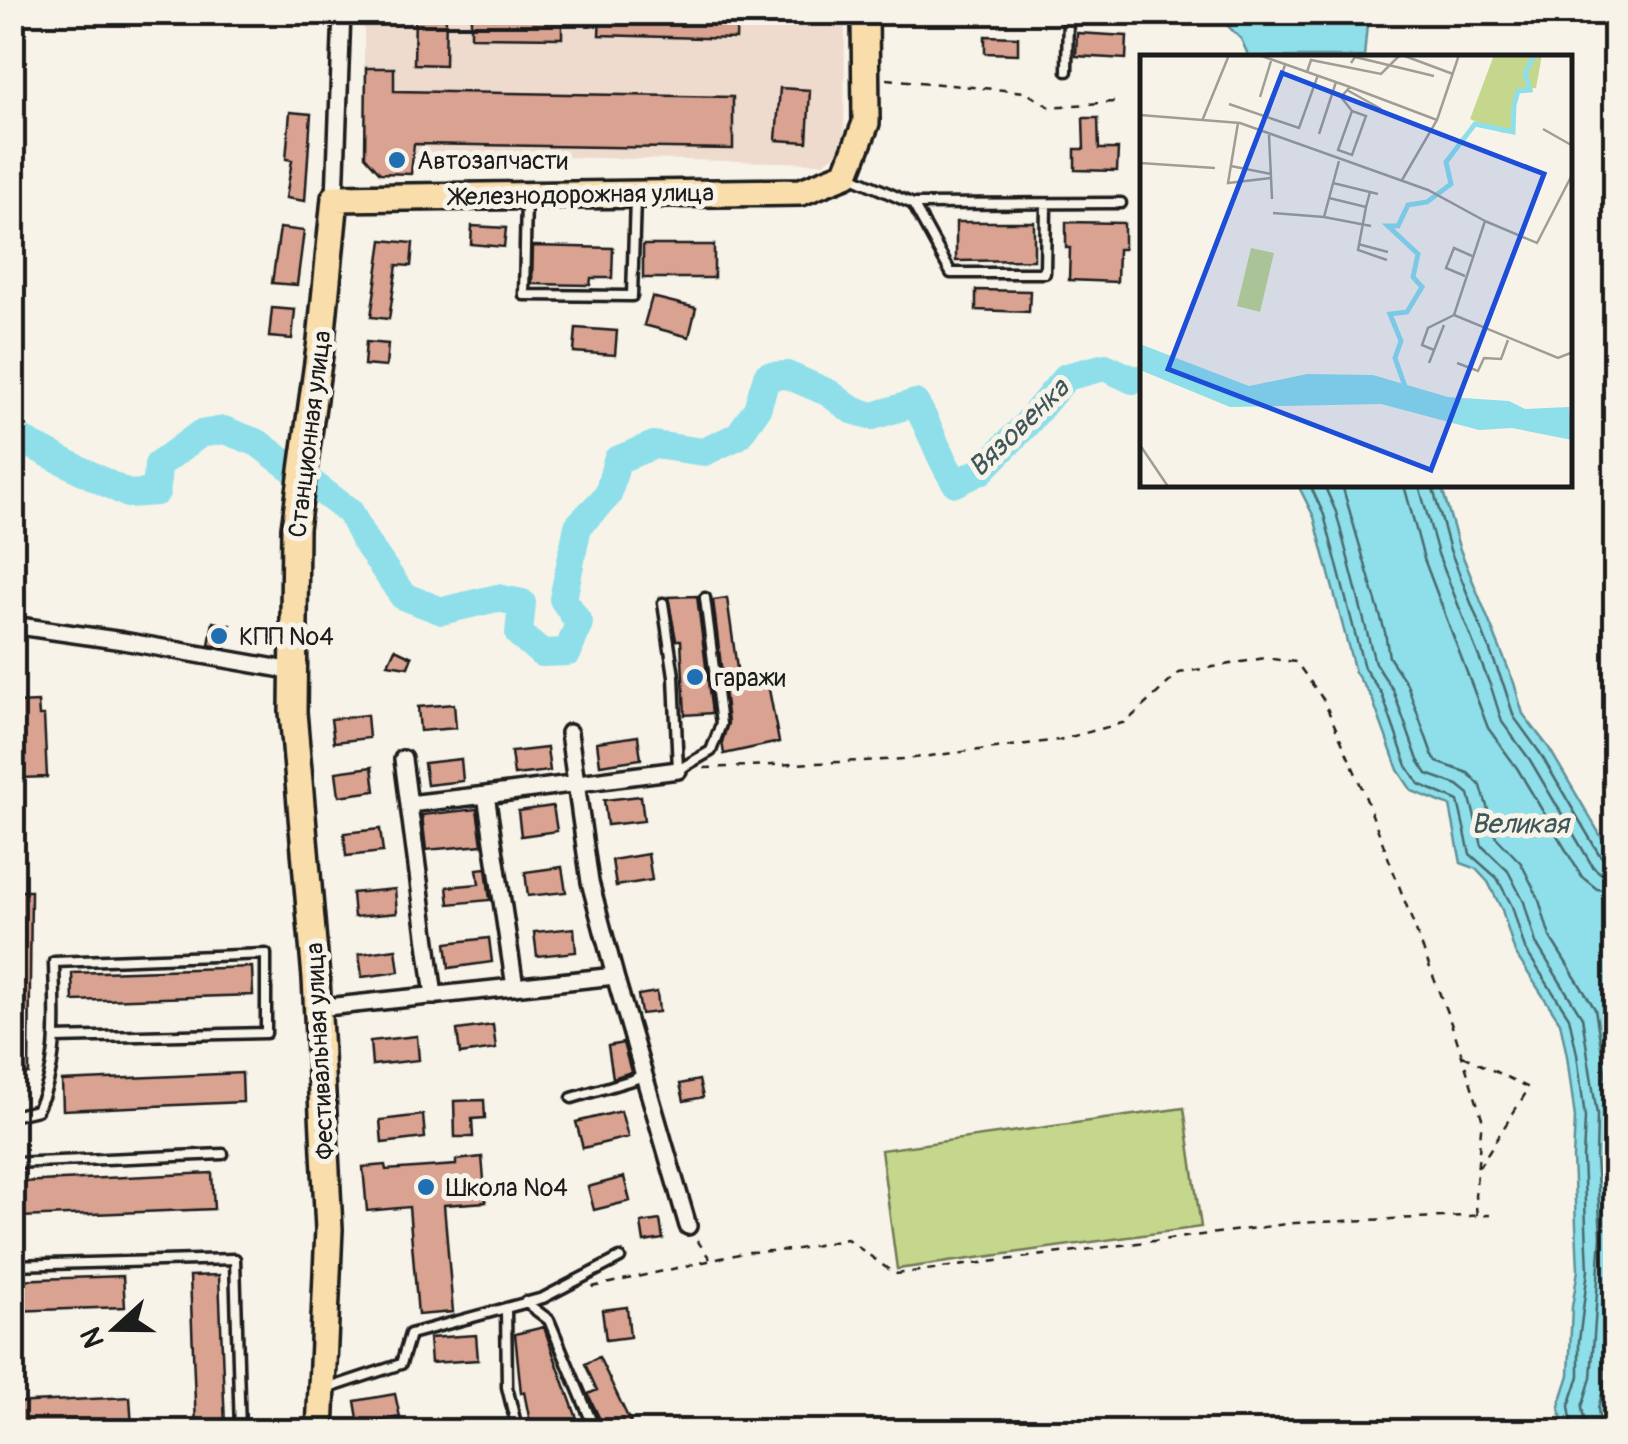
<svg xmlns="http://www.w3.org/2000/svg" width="1628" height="1444" font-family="Pangolin,sans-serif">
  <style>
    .built { fill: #eedbce }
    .green { fill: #c4d78c; stroke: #707a54; stroke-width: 2.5 }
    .water { fill: #8edfea; stroke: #609198; stroke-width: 2.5 }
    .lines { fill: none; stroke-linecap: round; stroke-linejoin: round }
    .shore { stroke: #4a6a6e; stroke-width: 2.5 }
    .river { stroke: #8edfea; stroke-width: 28 }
    .building { fill: #d9a291; stroke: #1c1c1c; stroke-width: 2.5 }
    .lane-casing { stroke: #1c1c1c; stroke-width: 15 }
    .street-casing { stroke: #1c1c1c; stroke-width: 22 }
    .primary-casing { stroke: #1c1c1c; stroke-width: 32 }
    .path { stroke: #1c1c1c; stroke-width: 2.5; stroke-dasharray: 8 8; stroke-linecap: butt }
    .lane { stroke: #f7f3e8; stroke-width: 8 }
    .street { stroke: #f7f3e8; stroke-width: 15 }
    .primary { stroke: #f9deab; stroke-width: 25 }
    .poi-dot { fill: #1f6fb2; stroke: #f7f3e8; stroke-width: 4 }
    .labels { text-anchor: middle; stroke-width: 10; stroke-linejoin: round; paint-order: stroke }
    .poi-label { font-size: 25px; fill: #1c1c1c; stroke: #f7f3e8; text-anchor: start }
    .street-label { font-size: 25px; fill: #1c1c1c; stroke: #f7f3e8 }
    .water-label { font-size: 28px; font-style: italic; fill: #3e565a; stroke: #f7f3e8 }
    .inset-river { fill: none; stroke: #8edfea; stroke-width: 5 }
    .inset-road { fill: none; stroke: #9f9d96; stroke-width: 2.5 }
    .view { fill: #1d4ed8; fill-opacity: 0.15; stroke: #1d4ed8; stroke-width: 5 }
    .inset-edge { fill: none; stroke: #1c1c1c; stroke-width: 5 }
  </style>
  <rect width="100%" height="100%" fill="#f7f3e8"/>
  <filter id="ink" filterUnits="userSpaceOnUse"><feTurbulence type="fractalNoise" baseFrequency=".01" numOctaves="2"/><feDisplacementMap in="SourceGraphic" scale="20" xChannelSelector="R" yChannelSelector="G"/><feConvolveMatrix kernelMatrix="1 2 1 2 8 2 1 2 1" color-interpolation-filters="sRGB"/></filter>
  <g filter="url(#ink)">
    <path class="built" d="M364,13H845L844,147L824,163L415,154L394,151L395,67H364Z"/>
    <path class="green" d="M1184,1108L1201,1227L897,1269L881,1150Z"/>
    <path class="water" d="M1228,12L1368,13L1364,57H1249L1241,39L1226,24Z
      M1298,485H1441L1459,547L1514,683L1523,714L1549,748L1615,860V1431H1564L1559,1406L1569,1375L1572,1307L1578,1270L1573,1158L1575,1118L1567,1056L1560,1022L1515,953L1502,910L1488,882L1475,868L1461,863L1450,806L1412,791L1398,770L1372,698L1355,672L1314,517Z"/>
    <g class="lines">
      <path class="shore" d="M1310,485L1324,515L1364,668L1382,694L1407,766L1419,784L1458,801L1470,854L1497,878L1512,906L1525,949L1569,1017L1577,1054L1585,1118L1583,1158L1588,1270L1579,1341V1376L1569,1406L1573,1432
        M1324,485L1336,512L1375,663L1393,690L1418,760L1427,774L1458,785L1469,794L1482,846L1508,871L1524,902L1536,943L1582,1017L1597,1115L1596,1158L1601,1236L1591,1378L1582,1407L1586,1432
        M1342,485L1385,632L1389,657L1407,684L1432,754L1437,762L1468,773L1481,786L1496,837L1521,863L1538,897L1550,937L1595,1009L1612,1114L1611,1158L1616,1229
        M1404,485L1424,559L1488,728L1517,768L1582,877L1597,889L1616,892
        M1419,485L1438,554L1492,690L1502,722L1530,760L1593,867L1603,875L1616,877
        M1432,485L1450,550L1504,686L1514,717L1540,753L1599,854L1606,862L1616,864
        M1601,1432L1598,1408L1606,1380L1607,1344L1616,1274"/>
      <path class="river" d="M12,435L128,494L156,492L158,465L200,434L224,430L258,443L350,512L363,538L403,596L442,611L497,598L522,603L519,634L541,653L568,652L579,623L563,599L578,526L608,495L617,460L654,445L704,452L738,436L757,409L767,376L787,375L829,393L852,410L873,416L915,403C932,429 938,458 956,483L981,471L1024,427L1066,377L1105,367L1133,380L1143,378"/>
    </g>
    <path class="building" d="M415,12H446L445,65L414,64Z
      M471,12H562V38L471,37Z
      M600,12H737L736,39L599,35Z
      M1077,33L1127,36L1126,59L1076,56Z
      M985,36L1018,37V54L985,53Z
      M366,68H394V91L733,97V149L414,144L411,174L380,173L365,156Z
      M780,88L810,90L807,142L776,140Z
      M290,112L311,114L305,201L286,198L292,160L286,159Z
      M1083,118H1098L1099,149H1118L1117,171L1075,170V149H1084Z
      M956,222H1034V260L956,261Z
      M1066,222L1124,223V249H1118L1117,282L1069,280L1070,248H1066Z
      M472,226L506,228L504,247L471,244Z
      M280,228L304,231L297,285L272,283Z
      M382,240L413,243L411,266L397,265L389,319L371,317Z
      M643,245H714V278H643Z
      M533,246L613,248L612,278H591L590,285L532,284Z
      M976,290L1030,291L1029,312L976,310Z
      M652,297L696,308L689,337L644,325Z
      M272,308L295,310L292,339L269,337Z
      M576,328L617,331L615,355L574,352Z
      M366,342L388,344L386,367L364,365Z
      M697,596L712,713L685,715L681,640H676L668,597Z
      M727,598L740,690L768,684L779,742L724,754L722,742L728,723L713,600Z
      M213,622L230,625L226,648L209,645Z
      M395,649L412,657L408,667L388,664Z
      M38,702L39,716H44L47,777L20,778L16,703Z
      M454,704L456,728L420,731L418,707Z
      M367,715L369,738L334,742L331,719Z
      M638,736L641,759L600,765L597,742Z
      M547,748L550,771L514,775L511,752Z
      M461,759L463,781L427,785L424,763Z
      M372,767L375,791L339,796L336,772Z
      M641,796L644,821L607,825L604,800Z
      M553,806L557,831L521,836L518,811Z
      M477,809L482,845L426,850L422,815Z
      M380,829L383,852L346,856L344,833Z
      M648,854L652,880L616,886L612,860Z
      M562,867L566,892L528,896L525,872Z
      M486,868L490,900L449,904L447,887L479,884L477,869Z
      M395,889L397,913L354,917L352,893Z
      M12,891H31L29,1074H12Z
      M574,928L576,952L537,956L534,932Z
      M489,938L492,962L449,968L446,943Z
      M396,949L399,972L362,977L359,954Z
      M252,967L253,995L73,1001L72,973Z
      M657,992L659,1012L641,1014L638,995Z
      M493,1025L496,1049L460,1054L457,1030Z
      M417,1036L419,1060L372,1065L370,1041Z
      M623,1043L631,1072L613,1078L608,1046Z
      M242,1073L243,1102L63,1110L62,1081Z
      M699,1080L703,1097L684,1101L680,1084Z
      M484,1100L485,1118L472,1119L473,1137H455L454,1101Z
      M621,1111L628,1137L583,1148L576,1122Z
      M423,1115L425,1138L382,1143L380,1120Z
      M482,1157L486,1202L444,1205L453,1312L418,1315L409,1207L367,1211L363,1167L385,1165L386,1170L456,1165V1160Z
      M212,1173L214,1209L20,1217L19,1182Z
      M624,1177L630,1201L594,1210L588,1187Z
      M660,1220L663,1239L644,1242L641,1223Z
      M219,1275L225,1426L196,1427L190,1276Z
      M123,1276L125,1307L12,1311V1280Z
      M627,1307L630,1337L606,1340L602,1310Z
      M544,1327L553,1353L582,1432H532L524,1392L521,1393L515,1334Z
      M476,1335L478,1360L431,1363L429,1338Z
      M599,1357L635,1432H621L617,1424L605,1430L588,1394L597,1390L585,1364Z
      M395,1394L400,1417L359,1425L355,1401Z
      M130,1397L132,1428L12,1432V1403Z"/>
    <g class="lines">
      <defs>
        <path id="lane" d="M1067,71L1068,12
          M850,176L913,204L951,273H1045L1046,204
          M526,199L524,295L632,296L635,198
          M913,204L1121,203
          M663,603L674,676L678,770
          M678,770L711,751L721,724L705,598
          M572,1098L635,1079L643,1073
          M12,1116L37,1110C61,1064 55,1013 54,962L266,954V1033L55,1038
          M12,1163L223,1154
          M12,1265L235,1259L240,1432
          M525,1302L549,1320L596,1432
          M506,1308L507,1387L518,1432
          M326,1389L401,1364L410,1334L543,1298L620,1258"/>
        <path id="street" d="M335,198L342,12
          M12,625L123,641L293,671
          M403,759L434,996
          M486,795L678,770
          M409,804L486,795L515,987
          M615,976L688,1226
          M317,1008L615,976L590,882L569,733"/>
        <path id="primary" d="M320,1432L329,1229L316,978L293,712L295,528L321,341L335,198L801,192L846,174L866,123L865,12"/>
      </defs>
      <use href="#lane" class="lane-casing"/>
      <use href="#street" class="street-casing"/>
      <use href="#primary" class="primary-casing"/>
      <path class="path" d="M887,79L1025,92L1050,107L1114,102
        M704,768L906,759L1059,740L1126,722L1179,673L1265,658L1296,662L1323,699L1362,788L1455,1034L1482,1118L1475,1196L1477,1216
        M1463,1056L1529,1088L1479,1167
        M697,1240L710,1259
        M592,1287L748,1252L793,1250L847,1239L895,1274L1295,1223L1490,1215"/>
      <use href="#lane" class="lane"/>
      <use href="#street" class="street"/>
      <use href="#primary" class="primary"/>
    </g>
  </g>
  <g class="poi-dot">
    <circle cx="397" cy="160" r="10"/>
    <circle cx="219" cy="636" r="10"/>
    <circle cx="695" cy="677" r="10"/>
    <circle cx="426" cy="1187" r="10"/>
  </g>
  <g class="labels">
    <g class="poi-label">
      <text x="417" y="169">Автозапчасти</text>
      <text x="239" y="645">КПП №4</text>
      <text x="715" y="686">гаражи</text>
      <text x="446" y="1196">Школа №4</text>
    </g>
    <g class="street-label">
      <text transform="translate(582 194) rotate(-1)" y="9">Железнодорожная улица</text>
      <text transform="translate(309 434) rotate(-83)" y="9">Станционная улица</text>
      <text transform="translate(319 1051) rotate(-93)" y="9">Фестивальная улица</text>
    </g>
    <g class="water-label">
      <text transform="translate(1018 427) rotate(-44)" y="10">Вязовенка</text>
      <text x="1520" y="833">Великая</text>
    </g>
  </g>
  <g transform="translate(1140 55)">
    <rect width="432" height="432" fill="#f7f3e8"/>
    <path d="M354,0H402L396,33L377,35L373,74L363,78L330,64ZM111,193L134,198L120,257L97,251Z" fill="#c4d78c"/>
    <path d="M0,289L109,331L167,319L233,320L308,342L369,346L385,354L429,352L432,385L372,373L339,375L241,349L90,352L0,315Z" fill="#8edfea"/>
    <path class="inset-river" d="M267,337L255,303L261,286L250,259L267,257L282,232L273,222L278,199L248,171H258L268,150L287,147L311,129L306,107L335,69L373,77L374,50L378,36L390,35L385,19L394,0"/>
    <path class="inset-road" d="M119,0L210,32M262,0L313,19M211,8L215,2L294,21M167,17L171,5L241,19L260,0M207,35L241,54M120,42L131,6M89,49L159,73L178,20M212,56L226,61L212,100L198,95L212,56L201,42L210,32L297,65M0,60L100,68L288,135L345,166L314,260L418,303L433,297M127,62L145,10M62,66L89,0M98,68L88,128L131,123M403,74L433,91M179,79L196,27M129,80L132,144M199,106L184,162L231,171M0,108L75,113M91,111L131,119M262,125L297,65L319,0M193,128L238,139M189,143L226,152L230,137M226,152L218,195L247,205M133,158L184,162M345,166L397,188L433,118M218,189L248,197M325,221L306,213L314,193L332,201M294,295L282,290L288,273L314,260M289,308L304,270M317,308L338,316L344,303L361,304L368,285M0,390L29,433"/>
    <path class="view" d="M142,18L404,119L291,415L28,314Z"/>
    <rect width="432" height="432" class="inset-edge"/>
  </g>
  <rect width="1628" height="1444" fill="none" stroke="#f7f3e8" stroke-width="50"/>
  <rect x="25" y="25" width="1578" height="1394" fill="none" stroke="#1c1c1c" stroke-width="4" filter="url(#ink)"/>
  <g transform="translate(115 1329) rotate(249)" stroke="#f7f3e8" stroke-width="8" paint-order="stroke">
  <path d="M0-8L18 38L0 25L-18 38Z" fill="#1c1c1c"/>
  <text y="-15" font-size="28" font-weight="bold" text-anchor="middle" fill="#1c1c1c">N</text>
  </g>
</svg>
